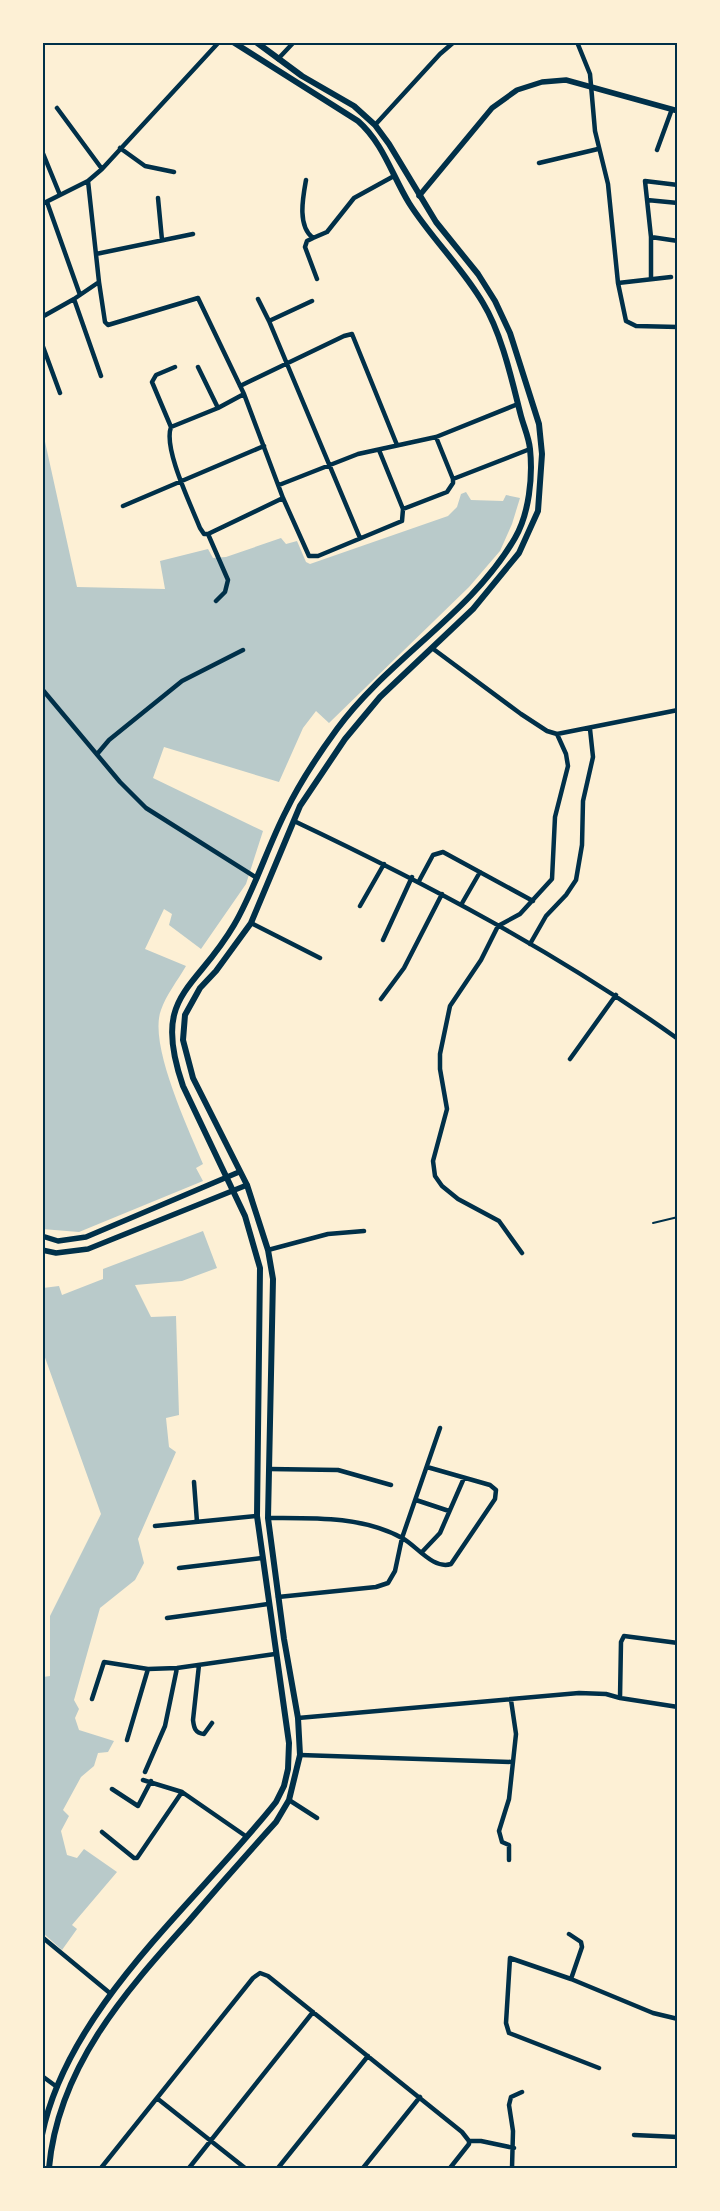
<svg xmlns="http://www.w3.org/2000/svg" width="720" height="2211" font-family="'Sofia Sans Condensed',sans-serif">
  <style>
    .green { fill: #b9caca }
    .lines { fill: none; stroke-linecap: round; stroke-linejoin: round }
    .service { stroke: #003049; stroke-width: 2 }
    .minor { stroke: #003049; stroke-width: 4.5 }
    .tertiary { stroke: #003049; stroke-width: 5.5 }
    .secondary { stroke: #003049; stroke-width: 6 }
    .neatline { fill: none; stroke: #003049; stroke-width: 2 }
  </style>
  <rect width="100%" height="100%" fill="#fdf0d5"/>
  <path class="green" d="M42,428L77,587L165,589L160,561L208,549L213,558L226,557L281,538L286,544L297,541L306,562L310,564L448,516L457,507L461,494L466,492L471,500L503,501L506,495L520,498L512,524L500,551L469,587L329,723L316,711L303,728L279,782L164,747L153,778L263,831L246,884L201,949L169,925L172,914L164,909L145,949L186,966C178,980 166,995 161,1010C148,1044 189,1130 203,1164L196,1168L203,1181L79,1232L42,1229Z
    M203,1231L217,1268L182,1281L135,1285L151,1317L176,1316L179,1415L166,1418L169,1447L176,1452L138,1539L144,1563L135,1580L100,1608L74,1700L79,1709L75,1718L79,1730L114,1741L108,1752L98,1753L94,1766L81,1777L63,1810L69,1816L61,1831L67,1855L77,1858L84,1849L117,1872L72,1925L77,1929L62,1950L43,1933V1677L50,1676V1616L101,1514L43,1352V1288L59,1286L62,1295L103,1279V1269Z"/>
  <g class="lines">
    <path class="service" d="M653,1223L678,1217"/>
    <path class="minor" d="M577,42L590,74L595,131L608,184L618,283L626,321L636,326L678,327
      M278,59L294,42
      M57,108L102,169
      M375,125L440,54L454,42
      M120,148L145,166L174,172
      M657,150L672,109
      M42,151L60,195
      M539,163L598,149
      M306,180C303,197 297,226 313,238L327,232L354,198L394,176
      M158,198L162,240
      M647,200L678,203
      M47,202L80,295
      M42,204L88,181L102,169L219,42
      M651,237L645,181L678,185
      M313,238L307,241L305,247L317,279
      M96,254L193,234
      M651,278V237L678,241
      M99,282L105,322L108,325L198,298L244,394L283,498L309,556H318L402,521L403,509L379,450
      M618,283L671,277
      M74,299L101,376
      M258,299L269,321L360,538
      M42,317L74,299L99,282L88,181
      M269,321L312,301
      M42,344L60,393
      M198,367L218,408
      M240,386L344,336L352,334L397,445
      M244,394L218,408L171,427C163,448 191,505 200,528L204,534H208L283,498
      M171,427L152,382L156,375L175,367
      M436,437L453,479
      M279,485L358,454L436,437L518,404
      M123,506L264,446
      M403,509L447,492L453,483V479L530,449
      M208,534L228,580L225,592L216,601
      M432,648L521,714L547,731L557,734L678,710
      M42,689L120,782L146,808L257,878
      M98,753L109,740L182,681L243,650
      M294,821C427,884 558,953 678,1039
      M419,881L433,855L443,852L533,901
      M461,905L480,872
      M360,906L384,864
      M251,923L320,958
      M383,940L412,877
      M530,944L546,916L566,895L576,880L582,845L583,801L593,757L590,729
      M381,999L404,968L442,894
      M570,1059L616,995
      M268,1250L328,1234L364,1231
      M522,1253L499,1221L458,1199L442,1186L435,1176L433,1161L447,1109L440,1069V1054L450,1006L481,960L498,926L520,914L552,879L555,817L568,766L566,754L557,734
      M269,1469L338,1470L391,1485
      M194,1482L197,1522
      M416,1500L449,1511
      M268,1518C312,1518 363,1516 402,1538C416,1545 433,1570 451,1564L495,1499L496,1490L490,1485L427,1467
      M155,1526L257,1516
      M422,1552L440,1533L464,1478
      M179,1568L262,1558
      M278,1597L376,1587L388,1583L395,1571L402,1538L440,1428
      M167,1618L268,1604
      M199,1665L193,1720C194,1728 195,1733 204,1734L212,1723
      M620,1698L678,1707
      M92,1699L104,1662L148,1669L177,1668L275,1654
      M298,1718L579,1693L606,1694L620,1698L621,1642L624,1636L678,1643
      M127,1740L148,1669
      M300,1755L512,1762
      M145,1772L165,1726L177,1668
      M143,1780L182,1792
      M112,1789L138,1806L151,1781
      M289,1800L317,1818
      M102,1832L134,1858H137L182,1792L247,1837
      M509,1860V1845L502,1842L499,1831L509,1799L516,1734L511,1700
      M569,1934L581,1942L582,1947L571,1979
      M42,1937L111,1994
      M599,2068L509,2033L506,2023L510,1958L571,1979L653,2013L678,2019
      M42,2076L57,2087
      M158,2099L245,2168
      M634,2135L678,2137
      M469,2141H481L514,2148
      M101,2168L253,1978L260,1973L268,1976L462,2132L469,2141V2144L450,2168
      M189,2168L313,2012
      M278,2168L368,2056
      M363,2168L420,2097
      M512,2168L513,2131L509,2105L511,2097L522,2092"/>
    <path class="tertiary" d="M419,196L492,108L517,90L542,82L566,80L678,111
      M42,1236L58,1241L86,1237L239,1172
      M42,1250L56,1253L88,1249L247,1185"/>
    <path class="secondary" d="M42,2135C68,2007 198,1901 276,1802L284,1786L288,1769L289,1743L257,1516L260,1268L245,1216L183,1086C151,994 195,992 234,925C255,889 267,848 286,811C300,782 318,755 337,729C388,659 471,614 515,538C529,514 533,477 530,449C529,438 524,427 521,416C512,381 502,334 483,303C462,267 431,238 409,203C392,175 383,143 358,121L233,42
      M49,2168C58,2068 124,1993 188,1922C217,1888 246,1855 276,1822L289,1800L300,1755L298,1718L284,1639L268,1518L273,1279L268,1250L247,1185L193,1078L183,1040L185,1015L200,988L216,971L251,923L300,806L345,739L380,697L473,609L519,553L538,511L542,454L539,424L510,333L495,301L478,274L436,222L389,144L375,125L354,106L302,76L256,42"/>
  </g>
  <rect width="720" height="2211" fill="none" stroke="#fdf0d5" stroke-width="88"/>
  <rect x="44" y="44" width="632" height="2123" class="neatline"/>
</svg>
